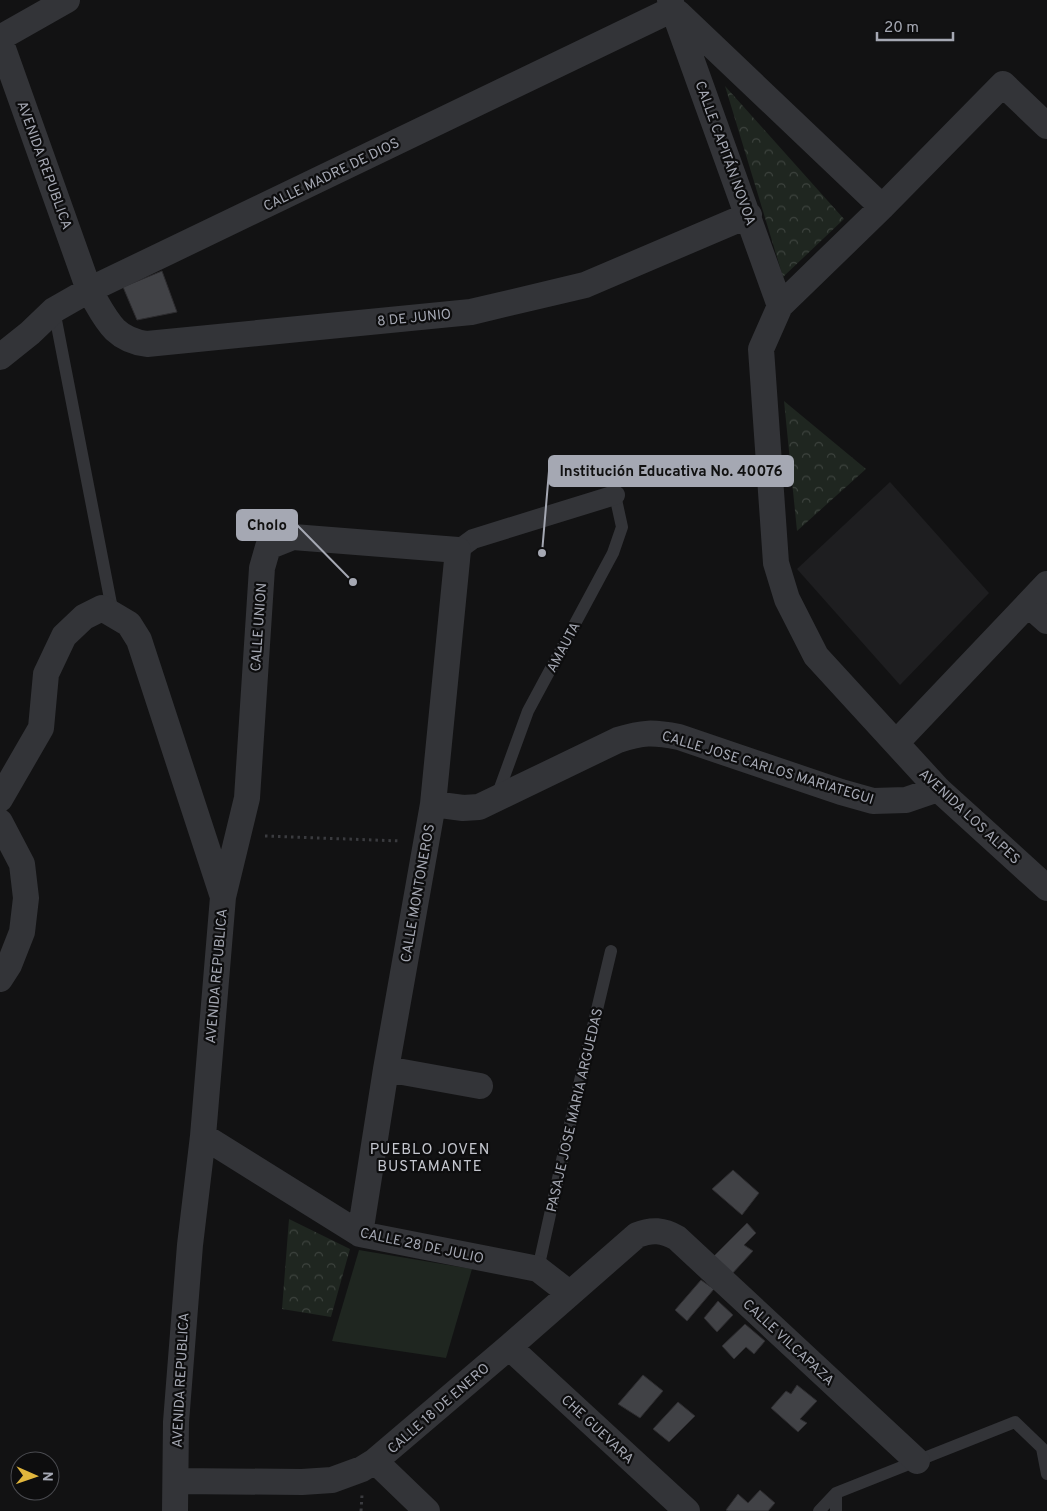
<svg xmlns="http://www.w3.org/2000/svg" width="1047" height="1511" font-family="Overpass,sans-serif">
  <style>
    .built { fill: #1e1e20 }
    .forest { fill: url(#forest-crowns) }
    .pitch { fill: #1f2620 }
    .building { fill: #414246; stroke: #2d2c2f }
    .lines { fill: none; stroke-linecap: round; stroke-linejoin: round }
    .path { stroke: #3a3b3f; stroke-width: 3; stroke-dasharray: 2.5 4; stroke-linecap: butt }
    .service { stroke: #333438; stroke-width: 12 }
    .pedestrian { stroke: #333438; stroke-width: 20 }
    .minor { stroke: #333438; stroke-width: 26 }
    .labels { text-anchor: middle; stroke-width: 4.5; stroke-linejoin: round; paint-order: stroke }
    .street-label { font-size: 14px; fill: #a5a8b3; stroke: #0d0d0e }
    .neighbourhood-label { font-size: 15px; letter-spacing: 1px; fill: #c5c7cf; stroke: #0d0d0e }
    .leader { fill: none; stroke: #a5a8b3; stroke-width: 2 }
    .callout-dot { fill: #a5a8b3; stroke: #0d0d0e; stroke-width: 2 }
    .callout { fill: #a5a8b3; stroke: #a5a8b3; stroke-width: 2 }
    .callout-label { font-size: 15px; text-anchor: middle; font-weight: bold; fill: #111 }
  </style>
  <defs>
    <pattern id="forest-crowns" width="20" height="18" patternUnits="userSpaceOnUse" patternTransform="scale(1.25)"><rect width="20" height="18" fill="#1f2620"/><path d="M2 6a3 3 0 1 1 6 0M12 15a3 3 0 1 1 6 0" fill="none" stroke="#3d433e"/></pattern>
  </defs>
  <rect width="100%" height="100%" fill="#121213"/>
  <path class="built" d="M890,482L989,593L900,685L797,569Z"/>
  <path class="forest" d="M725,86L844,219L783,277Z
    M784,401L866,469L797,531Z
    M289,1219L350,1249L331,1317L282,1309Z"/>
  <path class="pitch" d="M359,1250L472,1269L446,1358L332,1341Z"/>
  <path class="building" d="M162,271L177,312L137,320L123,287Z
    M733,1170L759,1193L742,1215L712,1189Z
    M747,1223L756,1233L744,1245L753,1251L731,1275L714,1256Z
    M701,1280L714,1289L687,1321L675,1310Z
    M718,1301L733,1315L717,1332L704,1318Z
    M745,1324L765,1341L754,1354L746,1347L734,1359L722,1346Z
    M643,1375L663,1391L640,1418L618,1404Z
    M797,1385L817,1401L800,1419L807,1423L798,1432L771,1408L786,1391L791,1394Z
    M678,1402L695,1416L669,1442L653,1429Z
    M760,1490L775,1503L768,1511H728L726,1510L738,1494L748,1503Z"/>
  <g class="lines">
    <path class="path" d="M265,836L401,841
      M361,1511L362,1495"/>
    <path class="service" d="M54,310L113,614
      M497,796L528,711L613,553L622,527L615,495
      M538,1269L574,1106L611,951
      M836,1493V1511
      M819,1511L836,1493L1015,1422L1042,1448L1047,1474"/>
    <path class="pedestrian" d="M458,550L473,539L615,495"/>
    <path class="minor" d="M670,0L780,306
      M678,13L882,207
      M0,38L67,0
      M0,40L89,290C106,318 112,339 147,344L471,312L585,285L749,215
      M1047,126L1003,84L882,207L780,306L761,349L776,563L787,599L816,656L938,789L1047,888
      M0,357L30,333L54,310L89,290L673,9
      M1028,604L1047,621
      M896,743L1047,584
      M0,799L41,728L46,674L64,636L84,617L102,608L129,624L139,640L223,897L203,1136L190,1245L176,1422L175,1511
      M433,804L463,808L479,807L618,740C643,732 653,732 679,737L841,792L873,801L906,800L938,789
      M0,822L22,864L26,898L22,932L9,965L0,979
      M223,897L247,798L262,568L268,547L293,537L458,550L433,804L386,1069L360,1234
      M386,1069L480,1086
      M203,1136L360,1234L538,1269L569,1293
      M509,1347L687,1511
      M375,1461L427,1511
      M176,1481L302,1482L332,1480L362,1469L375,1461L509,1347L637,1235C652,1229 663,1230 677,1238L917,1461"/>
  </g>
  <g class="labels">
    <g class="street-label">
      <text transform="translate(726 153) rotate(70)" y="5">CALLE CAPITÁN NOVOA</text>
      <text transform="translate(45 165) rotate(70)" y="5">AVENIDA REPUBLICA</text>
      <text transform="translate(331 174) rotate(-26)" y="5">CALLE MADRE DE DIOS</text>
      <text transform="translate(414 317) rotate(-6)" y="5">8 DE JUNIO</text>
      <text transform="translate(258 627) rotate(-86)" y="5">CALLE UNION</text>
      <text transform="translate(563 647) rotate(-62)" y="5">AMAUTA</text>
      <text transform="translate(768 767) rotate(17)" y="5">CALLE JOSE CARLOS MARIATEGUI</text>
      <text transform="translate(970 816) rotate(43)" y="5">AVENIDA LOS ALPES</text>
      <text transform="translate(417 893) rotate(-80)" y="5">CALLE MONTONEROS</text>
      <text transform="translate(216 976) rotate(-85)" y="5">AVENIDA REPUBLICA</text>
      <text transform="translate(574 1110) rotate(-77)" y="5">PASAJE JOSE MARIA ARGUEDAS</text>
      <text transform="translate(422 1245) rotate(12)" y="5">CALLE 28 DE JULIO</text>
      <text transform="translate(789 1342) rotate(43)" y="5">CALLE VILCAPAZA</text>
      <text transform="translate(180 1380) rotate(-87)" y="5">AVENIDA REPUBLICA</text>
      <text transform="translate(438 1408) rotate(-41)" y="5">CALLE 18 DE ENERO</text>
      <text transform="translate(598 1429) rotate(43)" y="5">CHE GUEVARA</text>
    </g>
    <g class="neighbourhood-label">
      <text x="430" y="1154">PUEBLO JOVEN<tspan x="430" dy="17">BUSTAMANTE</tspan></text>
    </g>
  </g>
  <path class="leader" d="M542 553L549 471M353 582L297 525"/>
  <g class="callout-dot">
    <circle cx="542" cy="553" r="5"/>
    <circle cx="353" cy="582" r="5"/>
  </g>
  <g class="callout">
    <rect x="549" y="456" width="244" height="30" rx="5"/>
    <rect x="237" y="510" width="60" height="30" rx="5"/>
  </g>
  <g class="callout-label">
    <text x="671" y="476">Institución Educativa No. 40076</text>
    <text x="267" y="530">Cholo</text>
  </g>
  <g transform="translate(35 1476) rotate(92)"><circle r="24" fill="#0d0d0e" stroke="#4a4b50"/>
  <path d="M0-4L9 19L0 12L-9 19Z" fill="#e1b63d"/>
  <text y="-8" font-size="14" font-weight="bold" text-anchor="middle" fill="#a5a8b3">N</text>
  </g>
  <path d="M877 32v8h76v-8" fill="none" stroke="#a5a8b3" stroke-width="2.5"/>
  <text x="884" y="32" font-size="15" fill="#a5a8b3" stroke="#0d0d0e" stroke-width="4" paint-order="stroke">20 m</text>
</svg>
